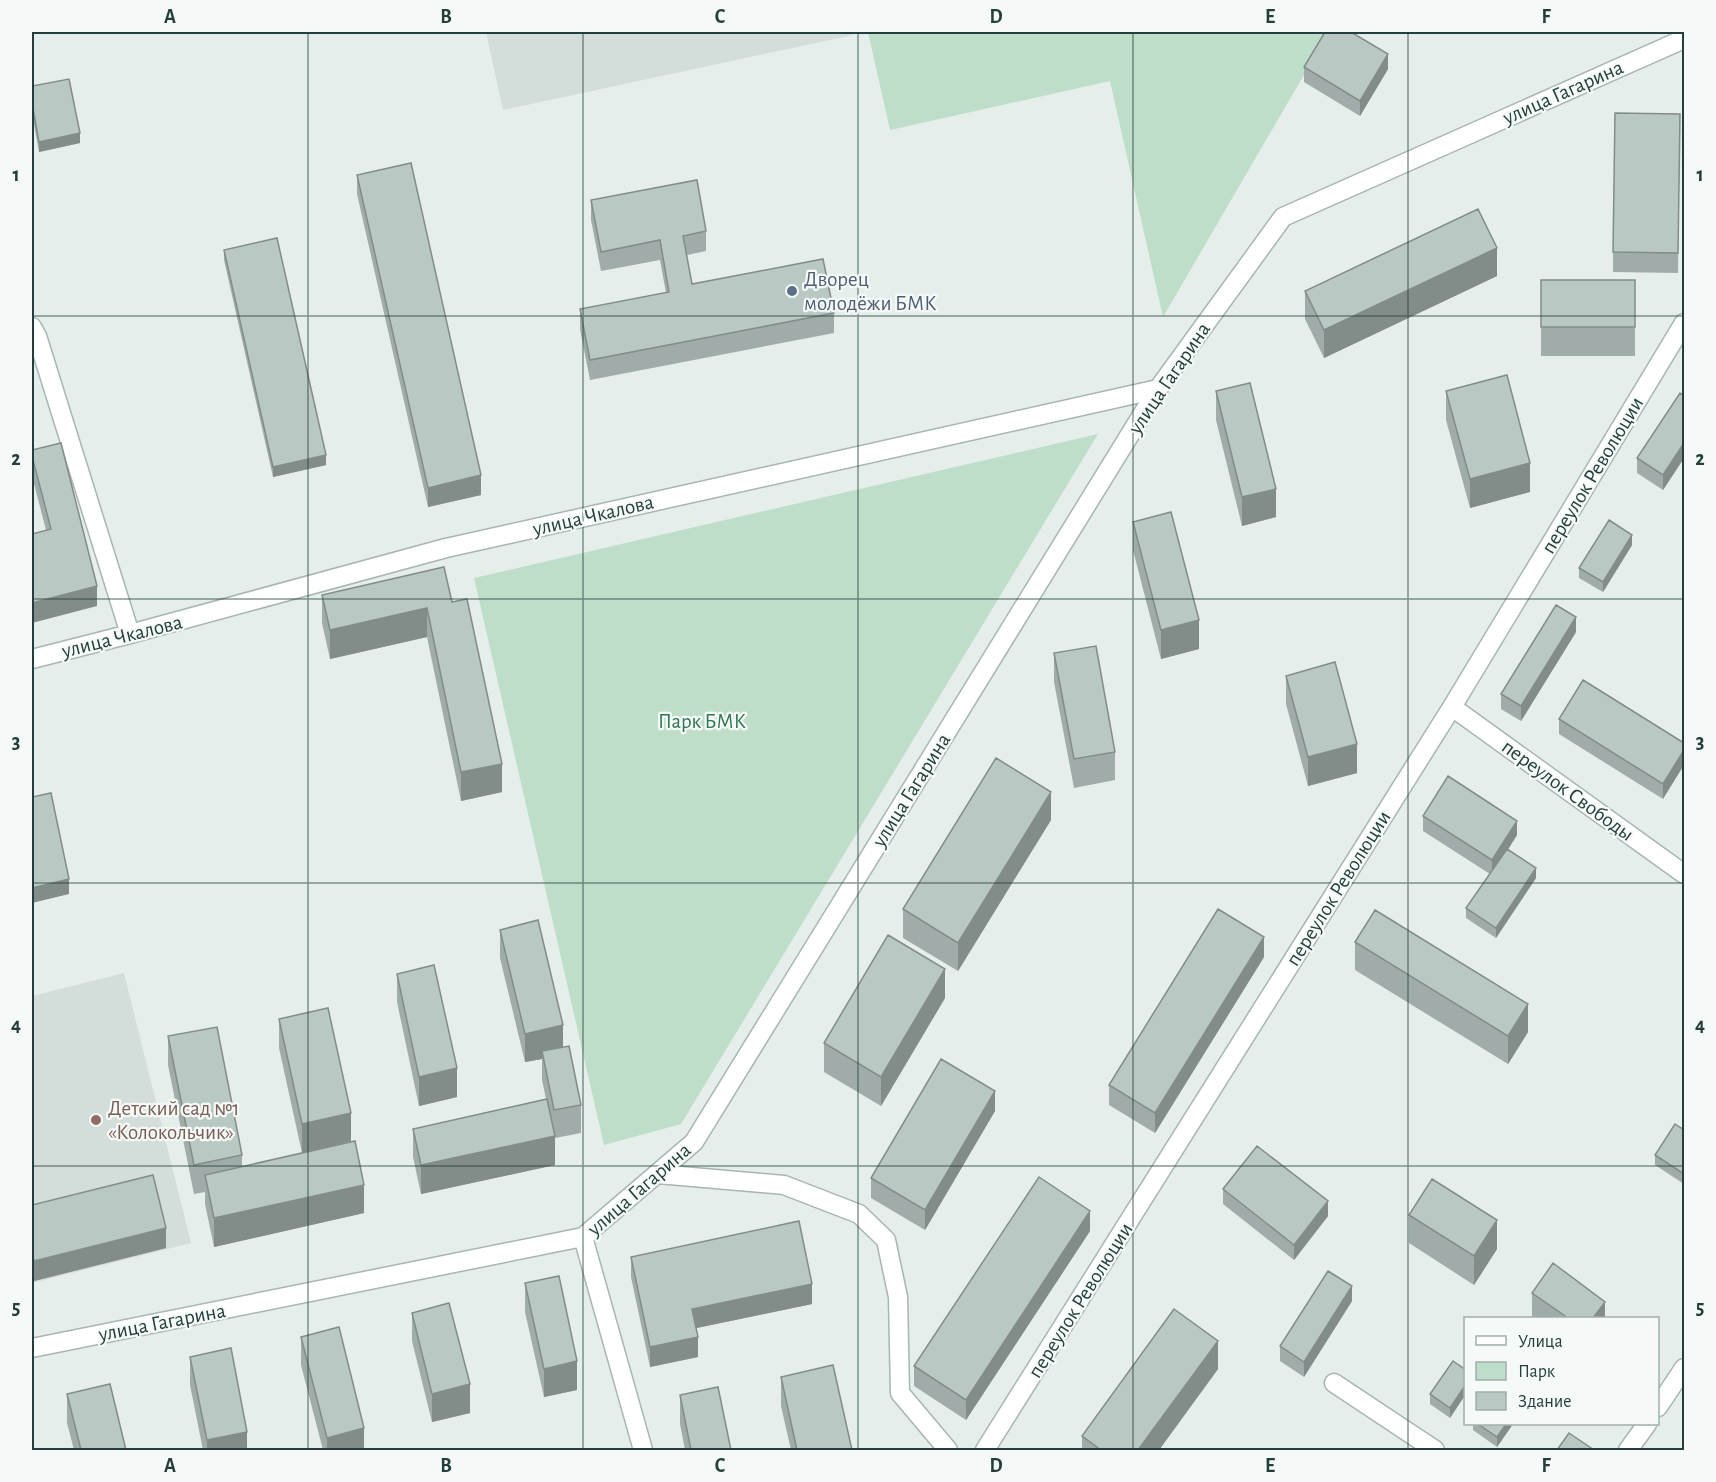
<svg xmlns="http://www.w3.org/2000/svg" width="1716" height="1482" font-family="'Alegreya Sans',sans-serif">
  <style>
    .built { fill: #d3ddda }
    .green { fill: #bedeca }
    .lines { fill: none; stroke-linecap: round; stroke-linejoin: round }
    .minor-casing { stroke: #a7b6b2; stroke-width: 21 }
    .minor { stroke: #fff; stroke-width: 18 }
    .wall { fill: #a0aca9 }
    .shaded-wall { fill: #828c89 }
    .building { fill: #bac8c4; stroke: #828c89; stroke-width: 1.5 }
    .grid { fill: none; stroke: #243f3b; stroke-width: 1.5; stroke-opacity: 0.55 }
    .service-dot { fill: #5c6f8a; stroke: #f5faf8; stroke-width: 2 }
    .education-dot { fill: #8d6e63; stroke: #f5faf8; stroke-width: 2 }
    .labels { text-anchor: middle; stroke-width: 4.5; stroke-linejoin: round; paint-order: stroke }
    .street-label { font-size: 21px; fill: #243f3b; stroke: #f5faf8 }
    .service-label { font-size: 21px; fill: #4e5e75; stroke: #f5faf8; text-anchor: start }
    .park-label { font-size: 21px; fill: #2f7651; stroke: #f5faf8 }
    .education-label { font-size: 21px; fill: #785e54; stroke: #f5faf8; text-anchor: start }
    .neatline { fill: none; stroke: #243f3b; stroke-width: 2 }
    .grid-label { font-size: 20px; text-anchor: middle; font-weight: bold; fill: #243f3b }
  </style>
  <rect width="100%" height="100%" fill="#e5eeea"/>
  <path class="built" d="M486,32H852L853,35L503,110Z
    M124,973L191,1243L32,1283V996Z"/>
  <path class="green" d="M868,32H1329L1163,317L1110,81L890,130Z
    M1098,434L681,1124L604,1145L474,578Z"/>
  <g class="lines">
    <defs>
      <path id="minor" d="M32,327L37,336L130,634
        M32,659L130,634L446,548L1158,389
        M1452,707L1684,874
        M658,1174L784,1185L859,1214L886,1240L898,1297L900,1393L948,1450
        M583,1237L643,1450
        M32,1348L583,1237L694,1142L1158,389L1283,217L1684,39
        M1334,1383L1435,1450
        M1658,1407L1684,1368
        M985,1450L1452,707L1684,323
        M1628,1450L1647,1424"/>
    </defs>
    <use href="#minor" class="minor-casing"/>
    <use href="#minor" class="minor"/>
  </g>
  <path class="wall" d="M1304,67L1388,69L1360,116L1304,82Z
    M32,86L80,143L39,152L32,113Z
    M1680,114L1678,273L1613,272V252Z
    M357,175L481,495L428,507L357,194Z
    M591,200L706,231V251L687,255L692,284L834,313V333L590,380L580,329V309L666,293L660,260L601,271L591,220Z
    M224,250L326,465L273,477L224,260Z
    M1497,276L1324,358L1305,319V291Z
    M1541,280H1635V356H1541Z
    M1216,391L1276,517L1242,526L1216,420Z
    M1446,391L1530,492L1470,508L1446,420Z
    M1684,396V458L1663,490L1637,473V458Z
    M32,449L97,606L46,530L32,476Z
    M1133,522L1199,649L1161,659L1133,550Z
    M1632,545L1603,592L1579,578V568Z
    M322,595L452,602L502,792L461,801L427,637L330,659L322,623Z
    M1576,632L1521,721L1501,709V694Z
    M1054,653L1115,752V780L1074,788L1054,682Z
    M1286,676L1357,773L1308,786L1286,704Z
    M1559,719L1684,743L1663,799L1559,734Z
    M1423,816L1517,835L1508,849L1536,878L1496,938L1466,918V908L1490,874L1423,831Z
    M1051,820L958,971L903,938V909Z
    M500,930L563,1047L581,1105V1133L555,1138V1165L421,1194L413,1157V1129L546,1099L542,1080V1059L525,1062L500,958Z
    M1355,942L1528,1032L1508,1064L1355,970Z
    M1264,957L1155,1133L1109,1105V1085Z
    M397,974L457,1097L419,1106L397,1002Z
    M945,998L881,1106L824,1072V1043Z
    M279,1019L351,1141L302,1153L279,1048Z
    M168,1036L242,1155V1167L364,1213L214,1247L205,1204V1192L194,1194L168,1065Z
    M995,1111L925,1230L871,1198V1178Z
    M1684,1130V1184L1655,1165V1155Z
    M1223,1189L1328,1216L1294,1260L1223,1204Z
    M32,1205L166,1248L34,1281L32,1271Z
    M1409,1215L1497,1249L1474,1285L1409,1243Z
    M1090,1231L966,1420L914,1386V1366Z
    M631,1257L812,1304L696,1328L698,1357L650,1367L631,1277Z
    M525,1283L577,1390L544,1397L525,1312Z
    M1532,1293L1605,1318H1532Z
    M1352,1301L1304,1377L1280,1361V1346Z
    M412,1313L470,1413L432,1422L412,1341Z
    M301,1337L364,1450H323L301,1365Z
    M190,1357L247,1450H203L190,1385Z
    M1453,1361L1450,1418L1430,1404V1394Z
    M1218,1369L1159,1450H1082V1436Z
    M781,1377L852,1450H791L781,1406Z
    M67,1394L126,1450H74L67,1423Z
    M680,1395L731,1450H685L680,1424Z
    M1473,1424H1513L1497,1447L1473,1430Z"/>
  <path class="shaded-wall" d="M1388,54V69L1360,116V101Z
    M80,133V143L39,152V142Z
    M1497,248V276L1324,358V330Z
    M1684,443V458L1663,490V475Z
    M326,455V465L273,477V467Z
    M1530,463V492L1470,508V479Z
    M481,475V495L428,507V488Z
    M1276,489V517L1242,526V497Z
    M1632,535V545L1603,592V582Z
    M97,586V606L32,623V603Z
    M427,608V637L330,659V630Z
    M1576,617V632L1521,721V706Z
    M1199,620V649L1161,659V630Z
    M1357,744V773L1308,786V757Z
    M1684,750V765L1663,799V784Z
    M502,764V792L461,801V772Z
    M1051,792V820L958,971V943Z
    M1517,821V835L1492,875V860Z
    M1536,868V878L1496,938V928Z
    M69,879V894L32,903V888Z
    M1264,937V957L1155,1133V1113Z
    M945,969V998L881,1106V1077Z
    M1528,1004V1032L1508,1064V1036Z
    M563,1025V1054L542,1051V1059L525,1062V1034Z
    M457,1068V1097L419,1106V1077Z
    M995,1091V1111L925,1230V1210Z
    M351,1113V1141L302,1153V1124Z
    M555,1136V1165L421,1194V1165Z
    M364,1185V1213L214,1247V1218Z
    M1328,1201V1216L1294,1260V1245Z
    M1090,1211V1231L966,1420V1400Z
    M1497,1220V1249L1474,1285V1256Z
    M166,1228V1248L34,1281V1261Z
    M812,1284V1304L692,1329V1309Z
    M1352,1286V1301L1304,1377V1362Z
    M1605,1302V1318H1593Z
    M698,1337V1357L650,1367V1347Z
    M1218,1341V1369L1159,1450H1138Z
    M577,1361V1390L544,1397V1369Z
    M470,1384V1413L432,1422V1394Z
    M1466,1384V1394L1450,1418V1408Z
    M1506,1424H1513L1497,1447V1437Z
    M364,1428V1450H327V1438Z
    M247,1432V1450H207V1440Z"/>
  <path class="building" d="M1325,32H1351L1388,54L1360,101L1304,67Z
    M69,79L80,133L39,142L32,103V86Z
    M1615,113L1680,114L1678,253L1613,252Z
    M411,163L481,475L428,488L357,175Z
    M697,180L706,231L683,236L692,284L823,259L834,313L590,360L580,309L669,292L660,240L601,252L591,200Z
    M1478,209L1497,248L1324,330L1305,291Z
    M277,238L326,455L273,467L224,250Z
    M1541,280H1635V327H1541Z
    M1507,375L1530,463L1470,479L1446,391Z
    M1250,383L1276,489L1242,497L1216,391Z
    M1680,393L1684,396V443L1663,475L1637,458Z
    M61,443L97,586L32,603V534L51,529L32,456V450Z
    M1171,512L1199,620L1161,630L1133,522Z
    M1609,520L1632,535L1603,582L1579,568Z
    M444,567L452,602L467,599L502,764L461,772L427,608L330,630L322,595Z
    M1556,605L1576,617L1521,706L1501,694Z
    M1096,646L1115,752L1074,759L1054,653Z
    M1335,662L1357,744L1308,757L1286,676Z
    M1583,680L1684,743V750L1663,784L1559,719Z
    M996,758L1051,792L958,943L903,909Z
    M1448,776L1517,821L1492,860L1423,816Z
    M51,793L69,879L32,888V797Z
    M1507,849L1536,868L1496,928L1466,908Z
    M1218,909L1264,937L1155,1113L1109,1085Z
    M1375,910L1528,1004L1508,1036L1355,942Z
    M538,920L563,1025L525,1034L500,930Z
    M888,935L945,969L881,1077L824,1043Z
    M434,965L457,1068L419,1077L397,974Z
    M328,1008L351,1113L302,1124L279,1019Z
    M217,1027L242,1155L194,1165L168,1036Z
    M569,1046L581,1105L554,1110L542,1051Z
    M941,1059L995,1091L925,1210L871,1178Z
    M547,1099L555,1136L421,1165L413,1129Z
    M1675,1124L1684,1130V1174L1655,1155Z
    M355,1141L364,1185L214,1218L205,1175Z
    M1257,1146L1328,1201L1294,1245L1223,1189Z
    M153,1175L166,1228L34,1261L32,1251V1205Z
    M1039,1177L1090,1211L966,1400L914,1366Z
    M1432,1179L1497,1220L1474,1256L1409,1215Z
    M799,1221L812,1284L692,1309L698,1337L650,1347L631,1257Z
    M1553,1263L1605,1302L1593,1318H1568L1532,1293Z
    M1328,1271L1352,1286L1304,1362L1280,1346Z
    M559,1276L577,1361L544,1369L525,1283Z
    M449,1303L470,1384L432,1394L412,1313Z
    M1174,1309L1218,1341L1138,1450H1101L1082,1436Z
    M339,1327L364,1428L327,1438L301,1337Z
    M231,1348L247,1432L207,1440L190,1357Z
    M1453,1361L1466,1370V1384L1450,1408L1430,1394Z
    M833,1365L852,1450H797L781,1377Z
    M110,1384L126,1450H81L67,1394Z
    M718,1387L731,1450H691L680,1395Z
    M1478,1424H1506L1497,1437Z
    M1569,1433L1594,1450H1557Z"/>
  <path class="grid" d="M308,32V1450M583,32V1450M858,32V1450M1133,32V1450M1408,32V1450M32,316H1684M32,599H1684M32,883H1684M32,1166H1684"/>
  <circle class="service-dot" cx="792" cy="291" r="6"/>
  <circle class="education-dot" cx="96" cy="1120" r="6"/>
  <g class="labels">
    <g class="street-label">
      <text transform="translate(1563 92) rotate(-24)" y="7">улица Гагарина</text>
      <text transform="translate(1169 378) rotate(-56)" y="7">улица Гагарина</text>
      <text transform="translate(1592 475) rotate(-59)" y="7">переулок Революции</text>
      <text transform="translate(593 515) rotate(-13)" y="7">улица Чкалова</text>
      <text transform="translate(122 636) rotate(-14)" y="7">улица Чкалова</text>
      <text transform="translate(911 790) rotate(-58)" y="7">улица Гагарина</text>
      <text transform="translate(1568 790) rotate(36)" y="7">переулок Свободы</text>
      <text transform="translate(1338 888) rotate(-58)" y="7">переулок Революции</text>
      <text transform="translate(639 1189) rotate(-41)" y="7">улица Гагарина</text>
      <text transform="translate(1080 1300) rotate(-58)" y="7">переулок Революции</text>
      <text transform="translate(162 1322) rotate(-11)" y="7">улица Гагарина</text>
    </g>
    <g class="service-label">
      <text x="804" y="286">Дворец<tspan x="804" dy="24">молодёжи БМК</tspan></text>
    </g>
    <g class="park-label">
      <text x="702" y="728">Парк БМК</text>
    </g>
    <g class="education-label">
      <text x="108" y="1115">Детский сад №1<tspan x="108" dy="24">«Колокольчик»</tspan></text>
    </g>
  </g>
  <rect width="1716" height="1482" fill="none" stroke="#f5faf8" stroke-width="66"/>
  <rect x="1464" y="1317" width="195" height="108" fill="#f5faf8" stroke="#a1afac" stroke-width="1.5"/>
  <rect x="1476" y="1336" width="30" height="9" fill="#ffffff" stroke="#a1afac" stroke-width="1.5"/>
  <text x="1518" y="1347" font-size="18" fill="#243f3b">Улица</text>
  <rect x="1476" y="1362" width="30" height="18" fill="#bedeca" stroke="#a1afac" stroke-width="1.5"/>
  <text x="1518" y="1377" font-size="18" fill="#243f3b">Парк</text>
  <rect x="1476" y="1392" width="30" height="18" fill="#bac8c4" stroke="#a1afac" stroke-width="1.5"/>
  <text x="1518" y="1407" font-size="18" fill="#243f3b">Здание</text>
  <rect x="33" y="33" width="1650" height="1416" class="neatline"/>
  <g class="grid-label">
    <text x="170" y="23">A</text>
    <text x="446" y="23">B</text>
    <text x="720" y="23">C</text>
    <text x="996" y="23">D</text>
    <text x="1270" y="23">E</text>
    <text x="1546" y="23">F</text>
    <text x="16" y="181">1</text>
    <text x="1700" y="181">1</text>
    <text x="16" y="465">2</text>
    <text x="1700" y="465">2</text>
    <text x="16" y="748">3</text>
    <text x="1700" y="748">3</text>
    <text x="16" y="1031">4</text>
    <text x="1700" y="1031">4</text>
    <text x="16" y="1314">5</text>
    <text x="1700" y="1314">5</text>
    <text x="170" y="1472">A</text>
    <text x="446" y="1472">B</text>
    <text x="720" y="1472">C</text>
    <text x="996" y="1472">D</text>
    <text x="1270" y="1472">E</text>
    <text x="1546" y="1472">F</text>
  </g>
</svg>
